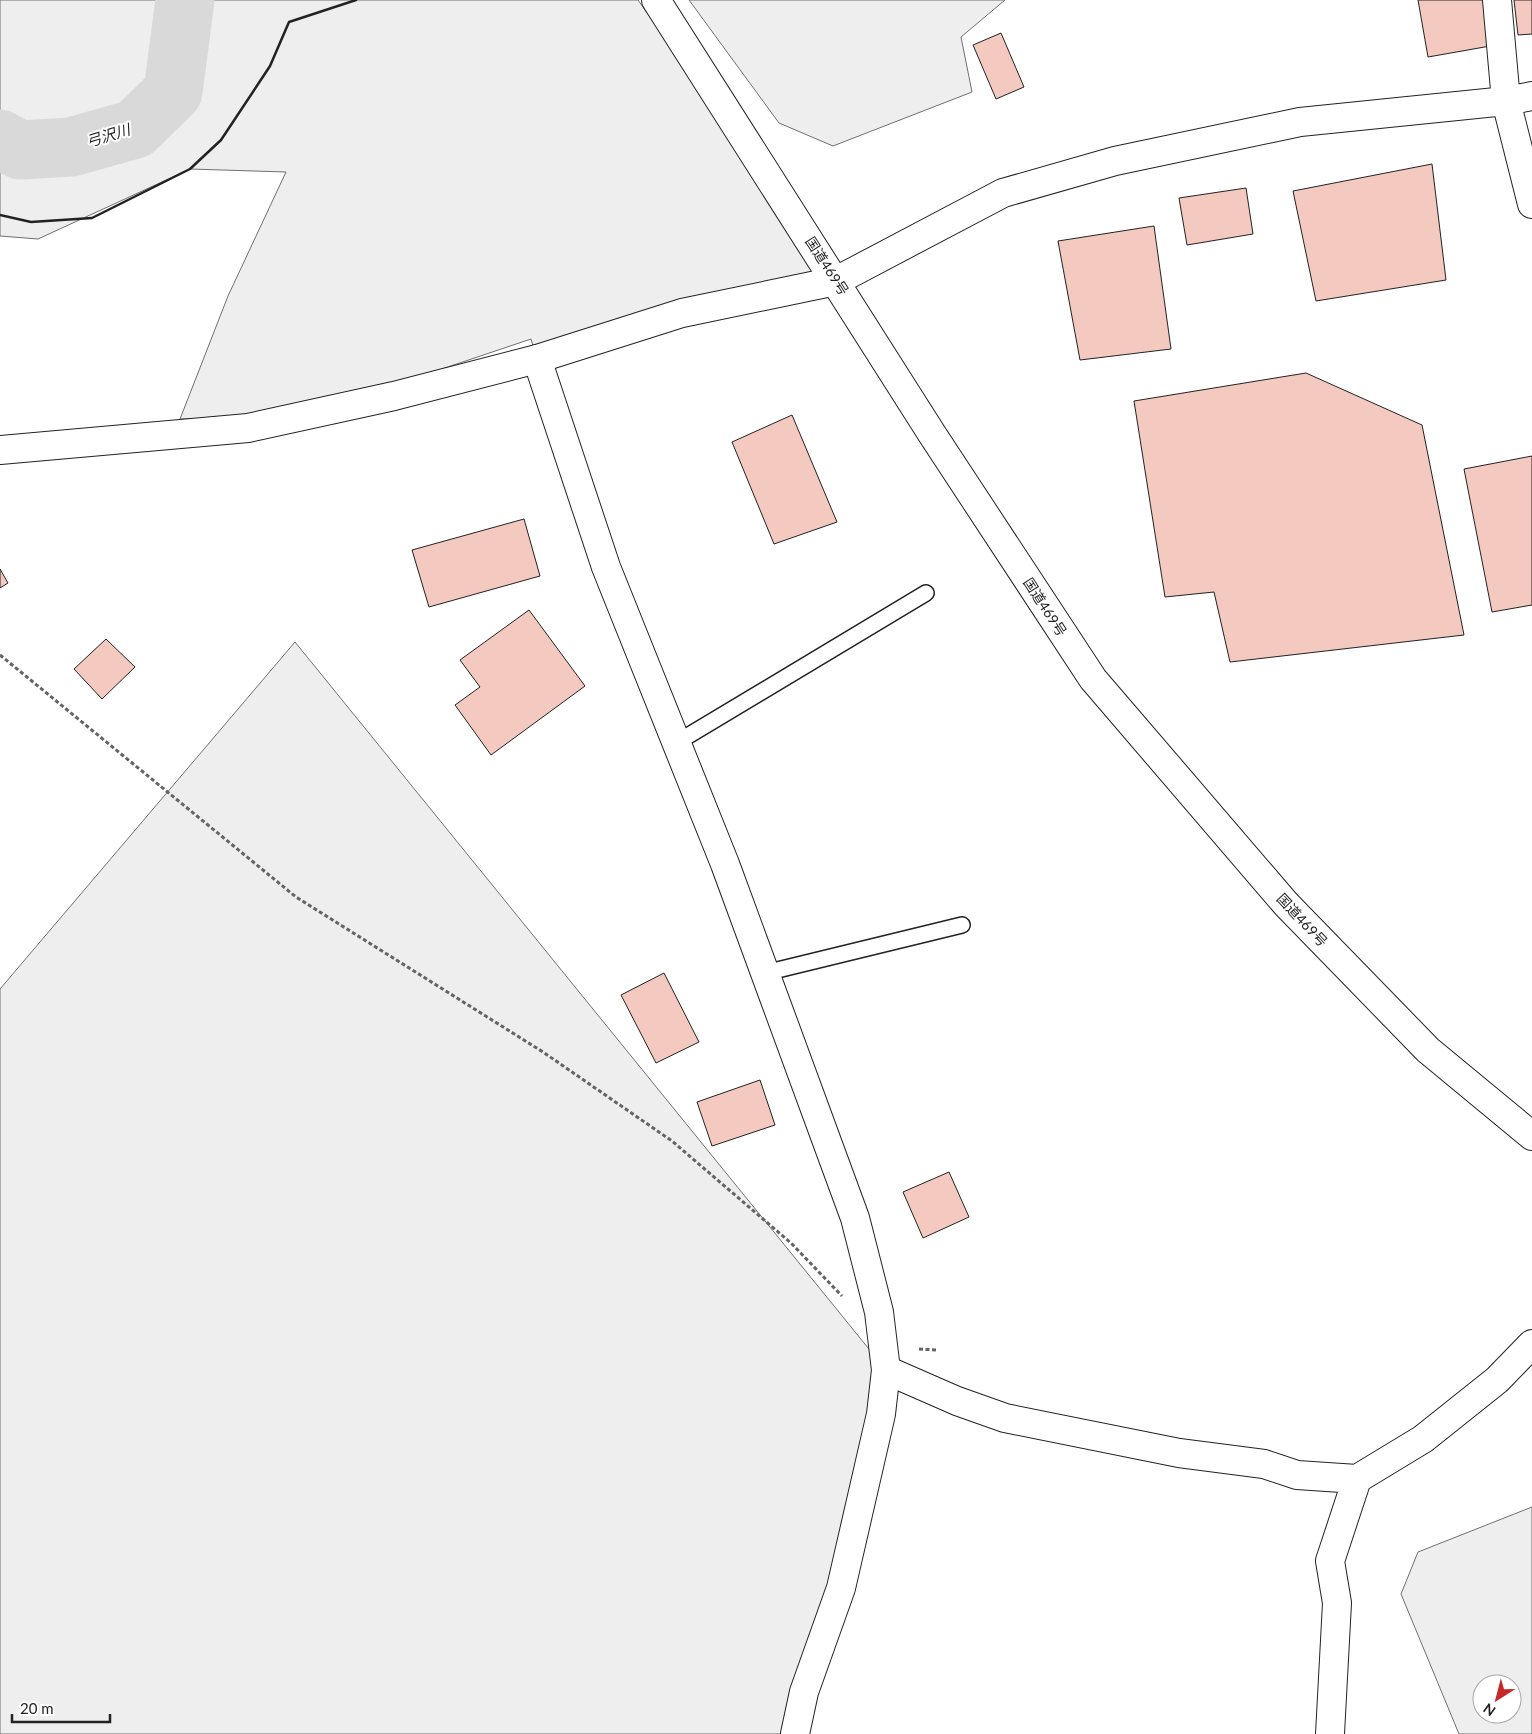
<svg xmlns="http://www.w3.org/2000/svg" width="1532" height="1734" font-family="Lato,'Noto Sans JP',sans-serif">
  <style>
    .green { fill: #eee; stroke: #6f6f6f; fill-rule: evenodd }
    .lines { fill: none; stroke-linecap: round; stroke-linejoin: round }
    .river { stroke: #d9d9d9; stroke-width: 59 }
    .building { fill: #f3c9c0; stroke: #222 }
    .lane-casing { stroke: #222; stroke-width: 18 }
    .street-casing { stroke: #222; stroke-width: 30 }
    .secondary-casing { stroke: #222; stroke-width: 30 }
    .highway-casing { stroke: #222; stroke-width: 30 }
    .path { stroke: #646464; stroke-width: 3; stroke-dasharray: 4 2.5; stroke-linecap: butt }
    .lane { stroke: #fff; stroke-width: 15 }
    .street { stroke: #fff; stroke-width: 28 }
    .secondary { stroke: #fff; stroke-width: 28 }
    .highway { stroke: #fff; stroke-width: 28 }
    .wall { stroke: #222; stroke-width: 2.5 }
    .labels { text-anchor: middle; stroke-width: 4; stroke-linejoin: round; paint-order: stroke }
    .street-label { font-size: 14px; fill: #222; stroke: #fff }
    .water-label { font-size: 15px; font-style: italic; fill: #222; stroke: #fff }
  </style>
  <rect width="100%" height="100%" fill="#fff"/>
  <path class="green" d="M0,0H638L836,281L537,359L531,339L299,417L180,419L228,296L286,172L190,169L38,239L0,236Z
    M689,0H1005L961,37L972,92L833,146L779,123Z
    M295,642L886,1370L796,1734H0V989Z
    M1532,1507V1734H1459L1401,1594L1418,1552ZM1482,1684H1512V1714H1482Z"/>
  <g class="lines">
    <path class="river" d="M0,139L20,150L71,147L135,129L173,92L185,0"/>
  </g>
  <path class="building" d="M1418,0H1488L1496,45L1428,57Z
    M1514,0H1532V34L1518,35Z
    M1001,33L1024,87L996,99L973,45Z
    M1432,164L1446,280L1316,301L1293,191Z
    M1246,188L1253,234L1187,245L1179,198Z
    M1154,226L1171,349L1080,360L1058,241Z
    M1306,373L1422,425L1464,635L1230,662L1214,592L1165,597L1134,401Z
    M792,415L837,522L774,544L732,442Z
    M1532,456V605L1492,612L1464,469Z
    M524,519L540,576L429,607L412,550Z
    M0,569L8,583L0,588Z
    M529,610L585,686L491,755L455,705L480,687L460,660Z
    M106,639L135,667L102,699L74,669Z
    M664,973L699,1042L656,1063L621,995Z
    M760,1080L775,1125L712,1146L697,1102Z
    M949,1172L969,1217L923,1238L903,1192Z"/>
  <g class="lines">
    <defs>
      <path id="lane" d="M676,743L926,593
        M765,973L962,925"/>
      <path id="street" d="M1497,0L1506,101L1532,204
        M537,359L606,567L725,864L855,1218L879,1312L886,1370L881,1414L841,1588L804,1692L795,1734
        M886,1370L957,1401L1005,1418L1179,1453L1264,1464L1297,1475L1357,1479L1423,1439L1497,1380L1532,1344
        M1330,1734L1337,1603L1330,1561L1357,1479"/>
      <path id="secondary" d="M0,450L248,428L394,396L537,359L682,313L836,281L1003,193L1115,161L1300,122L1506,101L1532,96"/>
      <path id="highway" d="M656,0L932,434L1093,679L1286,904L1428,1050L1532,1136"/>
    </defs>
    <use href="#lane" class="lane-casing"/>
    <use href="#street" class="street-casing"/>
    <use href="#secondary" class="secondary-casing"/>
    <use href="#highway" class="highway-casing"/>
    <path class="path" d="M0,655L296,897L543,1052L672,1141L791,1243L842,1296
      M919,1349L936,1350"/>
    <use href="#lane" class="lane"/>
    <use href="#street" class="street"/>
    <use href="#secondary" class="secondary"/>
    <use href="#highway" class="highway"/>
    <path class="wall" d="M0,215L31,222L92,218L190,169L221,140L270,66L289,22L356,0"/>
  </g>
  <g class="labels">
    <g class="street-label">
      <text transform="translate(827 266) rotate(57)" y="5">国道469号</text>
      <text transform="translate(1045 607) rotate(57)" y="5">国道469号</text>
      <text transform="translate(1302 920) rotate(47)" y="5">国道469号</text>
    </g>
    <g class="water-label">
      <text transform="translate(108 136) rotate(-17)" y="5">弓沢川</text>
    </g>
  </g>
  <g transform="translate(1497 1699) rotate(216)"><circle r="24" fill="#ffffff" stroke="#a7a7a7"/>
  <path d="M0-4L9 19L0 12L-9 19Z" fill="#c62828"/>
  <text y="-8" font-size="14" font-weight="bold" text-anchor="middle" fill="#222222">N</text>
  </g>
  <path d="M12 1714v8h98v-8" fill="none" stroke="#222222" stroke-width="2.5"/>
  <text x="20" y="1714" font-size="15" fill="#222222" stroke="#ffffff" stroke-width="4" paint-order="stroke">20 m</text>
</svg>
